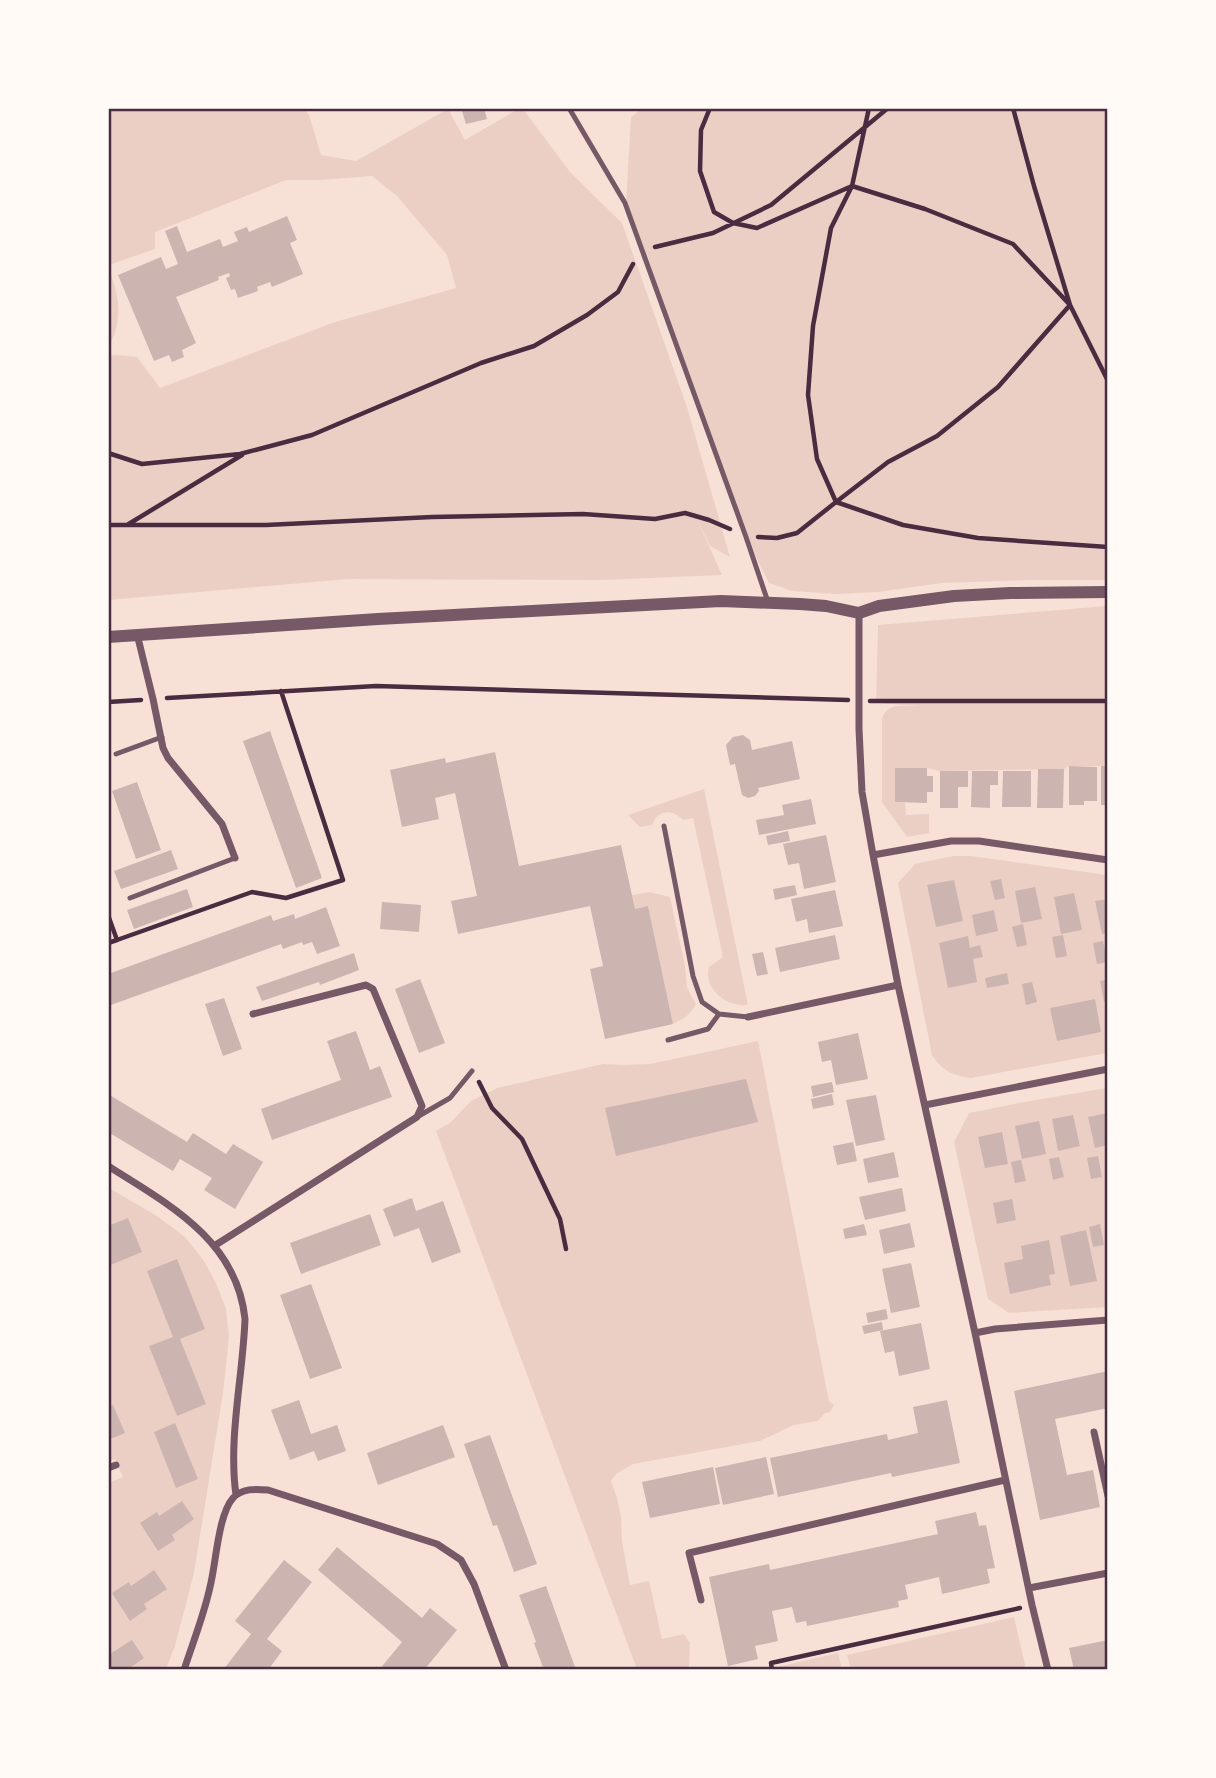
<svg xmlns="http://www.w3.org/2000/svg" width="1216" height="1778" font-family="Raleway,sans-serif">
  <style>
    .green { fill: #ebcfc5 }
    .building { fill: #ccb4b1 }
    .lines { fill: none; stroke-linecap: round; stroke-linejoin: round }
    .path { stroke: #4a2c40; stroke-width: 4.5 }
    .service { stroke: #755966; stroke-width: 5 }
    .minor { stroke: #755966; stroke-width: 7 }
    .tertiary { stroke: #755966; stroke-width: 12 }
    .neatline { fill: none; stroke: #4a2c40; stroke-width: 2.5 }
  </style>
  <rect width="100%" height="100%" fill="#f7e1d7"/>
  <path class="green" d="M111,108L305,109L309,115L321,155L356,161L448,109L465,140L518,109H523L570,172L622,223L687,407L730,557L710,546L696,517L722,575L601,580L348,579L109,600V356L116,355L137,357L160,388L335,322L456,288L447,255L397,196L372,176L320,180H286L155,232V249L109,265V109Z
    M642,109H1107V580H1031L942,583L878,592L837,594L792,591L769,583L746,537L626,203L631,117Z
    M108,268C119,292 124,321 109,345Z
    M1107,606V766H1069L1064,769L940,771L927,768H895V802L905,803L906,815L929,814V833L907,837L882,802V719C887,701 905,707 919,706L876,703L878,625Z
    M704,789L748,1005C726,1007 703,989 709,967L723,957L693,818L683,820C671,808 658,810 652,825L640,827L628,815Z
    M953,856H971L1107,875V1053L971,1078C954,1076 942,1071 932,1055L898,883L915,864Z
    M650,892L670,897L685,966L687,988L696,1004C691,1015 683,1019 673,1024L648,906L635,909L632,895Z
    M758,1041L829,1401L834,1405L830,1412L825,1413L818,1421L794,1425L760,1441L633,1464L616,1474L611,1481L617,1498L621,1517L622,1541L630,1585L649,1581L662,1639L684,1634L690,1643L689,1669H637L436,1131L451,1122L471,1101L497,1088L603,1064L624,1065L650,1064Z
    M1107,1088V1307L1009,1313L988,1299L954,1142L969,1113L1024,1102Z
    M109,1188L157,1216L185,1237L204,1261L216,1283L226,1309L229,1337L223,1393L194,1573L175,1646L166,1669H109L108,1483L123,1477L115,1459L109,1461Z
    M1014,1617L1026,1669H851L847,1655Z
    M838,1653L842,1669H778L777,1667Z"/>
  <path class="building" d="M461,108H484L487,119L466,124Z
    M287,216L297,240L290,243L303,274L272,287L270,282L257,287L258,291L238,298L235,289L231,290L226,278L230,276L229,273L218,277L219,280L176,297L196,343L182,350L184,357L172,362L169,355L154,361L118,275L161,257L166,269L178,264L165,231L177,226L187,252L220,239L223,247L238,241L234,232L247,227L249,232Z
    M270,731L322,878L296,888L243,741Z
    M743,735L750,740L752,750L792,741L800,779L758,788L759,791L755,796L748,798L742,795L735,764L730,765L726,745L733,737Z
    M495,752L519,866L621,845L635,909L648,906L673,1024L605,1039L590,969L603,966L590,906L458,934L451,901L477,896L455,793L435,798L439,819L402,827L390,770L445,758L446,763Z
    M1069,766L1097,767V801H1084V805H1069Z
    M1101,766H1108V805H1101Z
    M895,768H927V776H933V792H927V803L895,802Z
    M1038,769H1064L1063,808H1037Z
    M940,771H968V787H958V808H940Z
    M972,771H998V785H990V808L971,807Z
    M1003,771H1031V807H1002Z
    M137,782L161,850L136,859L112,791Z
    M811,799L816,824L759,835L756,820L784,815L782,805Z
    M788,831L790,841L768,845L766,836Z
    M826,835L836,882L804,889L799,863L788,865L783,844Z
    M171,850L178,869L121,889L114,871Z
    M1001,879L1005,898L995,900L990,881Z
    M954,880L963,921L936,927L927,885Z
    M795,885L797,895L775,900L773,889Z
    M1035,887L1042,919L1021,923L1015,891Z
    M187,889L193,907L134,929L127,910Z
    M835,890L843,926L809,933L807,919L796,922L791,899Z
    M1074,893L1082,930L1061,934L1054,897Z
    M1108,899V933L1102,934L1095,901Z
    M382,902L421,905L419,932L380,929Z
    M326,907L340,946L317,954L312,942L303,945L302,942L283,949L281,944L108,1006V974L271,915L273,921L294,914L295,919Z
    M994,910L998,931L976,936L972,915Z
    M1023,924L1027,945L1017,947L1012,927Z
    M835,935L840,959L780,972L775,948Z
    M1063,935L1067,956L1056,958L1052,937Z
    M968,936L970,948L980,945L983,957L973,959L977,982L948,988L939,943Z
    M1103,941L1108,962L1097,964L1093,943Z
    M763,952L768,974L757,976L752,954Z
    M354,953L359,970L320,985L319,982L262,1001L256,987Z
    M1007,973L1009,984L987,988L985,978Z
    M420,979L445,1043L419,1053L395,989Z
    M1108,979V1001L1104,1002L1100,981Z
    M1032,982L1037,1002L1026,1005L1022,984Z
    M224,998L242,1049L223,1056L205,1004Z
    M1095,999L1101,1032L1057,1041L1050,1008Z
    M356,1031L370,1070L380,1066L392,1097L272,1140L261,1109L341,1080L327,1041Z
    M858,1033L868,1079L836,1085L831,1060L822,1062L818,1042Z
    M746,1079L758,1122L616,1156L605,1108Z
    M832,1082L834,1092L813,1097L811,1086Z
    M108,1094L187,1142L193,1133L226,1154L233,1144L263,1162L235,1209L204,1190L212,1178L180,1159L173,1171L108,1132Z
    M832,1094L834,1105L813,1109L811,1099Z
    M876,1095L885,1140L856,1146L846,1100Z
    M1108,1113V1145L1095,1148L1088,1117Z
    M1073,1115L1080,1146L1058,1151L1052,1119Z
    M1039,1121L1046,1154L1022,1159L1015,1126Z
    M1002,1132L1008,1164L985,1168L978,1137Z
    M853,1142L857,1161L837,1165L833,1146Z
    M894,1152L899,1177L868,1183L863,1159Z
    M1098,1156L1102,1177L1091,1179L1087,1158Z
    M1059,1157L1064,1177L1053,1180L1049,1159Z
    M1021,1160L1026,1181L1015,1183L1011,1162Z
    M902,1188L906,1211L865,1220L859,1197Z
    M412,1198L416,1211L443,1201L461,1252L432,1263L419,1228L394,1237L383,1209Z
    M1012,1199L1016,1220L997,1224L993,1203Z
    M370,1214L381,1245L301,1274L290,1243Z
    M128,1218L142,1252L108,1266V1226Z
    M910,1223L915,1247L884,1254L879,1230Z
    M864,1224L867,1235L845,1239L843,1229Z
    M1100,1224L1104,1245L1093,1247L1089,1227Z
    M1086,1230L1097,1281L1070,1286L1060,1236Z
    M1049,1240L1055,1274L1049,1275L1051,1285L1010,1294L1004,1263L1023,1259L1021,1246Z
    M177,1259L205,1329L180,1339L206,1404L177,1416L149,1346L173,1337L147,1271Z
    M911,1263L920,1307L891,1313L882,1269Z
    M311,1284L342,1368L310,1379L280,1295Z
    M886,1309L888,1319L868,1323L866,1313Z
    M882,1322L883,1330L864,1334L862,1326Z
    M921,1323L930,1369L899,1376L894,1351L885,1353L880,1331Z
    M1108,1371V1408L1055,1419L1067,1475L1093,1470L1100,1507L1040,1520L1014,1391Z
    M299,1400L311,1434L337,1425L346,1451L318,1461L314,1451L290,1460L271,1410Z
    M947,1400L960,1463L892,1477L891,1473L778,1497L770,1458L887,1434L888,1440L918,1433L913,1407Z
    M113,1405L125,1433L108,1440V1406Z
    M175,1423L198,1479L176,1488L154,1432Z
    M443,1425L455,1457L378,1485L367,1453Z
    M490,1435L537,1564L514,1572L497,1525L493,1526L464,1444Z
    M766,1457L774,1494L723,1505L715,1468Z
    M713,1467L720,1504L650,1518L642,1482Z
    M182,1501L194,1519L172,1535L175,1540L158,1551L140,1523L157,1512L159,1516Z
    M976,1512L979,1526L986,1525L995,1568L987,1569L990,1583L942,1594L939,1577L905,1585L908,1599L898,1601L899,1607L807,1626L806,1621L796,1623L792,1607L772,1611L778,1641L755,1646L758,1659L728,1666L709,1577L769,1564L770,1570L938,1534L935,1521Z
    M337,1547L422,1618L430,1608L457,1630L424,1670H379L402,1642L318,1570Z
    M284,1560L312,1582L267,1639L282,1651L268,1670H223L251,1634L235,1621Z
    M154,1570L167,1589L144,1604L147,1609L130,1621L112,1593L129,1582L131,1586Z
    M546,1586L576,1670H544L534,1643L536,1642L519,1595Z
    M132,1640L144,1658L127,1670H108V1655Z
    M1108,1640V1670H1074L1069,1648Z"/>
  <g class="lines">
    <path class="path" d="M710,108L701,130L700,171L714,212L733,223L757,228L852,186L869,108
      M1013,108L1034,186L1070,305L998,387L937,436L888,462L836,502L817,459L808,395L813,326L831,228L852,186L925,209L1013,244L1070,305L1108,381
      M655,247L713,233L771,205L888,108
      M108,453L142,464L240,454L312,435L481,363L534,346L587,315L618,292L633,264
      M108,525H266L432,517L583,514L655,519L685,513L709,520L730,529
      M127,525L242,455
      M758,537L777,538L797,533L836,502L903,525L978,538L1108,547
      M167,698L376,686L848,700
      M870,701H1108
      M108,702L141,700
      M108,915L117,940L252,892L286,898L343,880L281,691
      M108,943L117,940
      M479,1082L492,1108L522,1139L560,1219L566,1249
      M772,1670L771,1663L1020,1608"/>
    <path class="service" d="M569,108L625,203L746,537L768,602
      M116,754L162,737
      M664,826L693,976L702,1002L719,1014L748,1017
      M130,898L235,858
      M668,1040L708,1029L719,1014
      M417,1117L450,1098L472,1071"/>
    <path class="minor" d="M859,613V729L862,792L873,855L898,985L975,1333L1032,1605L1048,1670
      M137,634L153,699L163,748L168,758L222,824L235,858
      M873,855L951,841H979L1108,860
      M748,1017L898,985
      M925,1105L1108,1069
      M108,1166C168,1204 237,1240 245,1319C243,1376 228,1438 236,1495
      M214,1246L417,1117L422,1106L373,989L366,985L253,1014
      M975,1333L995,1329L1108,1320
      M1094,1432L1108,1496
      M108,1468L116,1465
      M1029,1588L1108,1573
      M701,1600L689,1553L1005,1480
      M184,1670C193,1642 204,1615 210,1587C216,1564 218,1515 233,1498C242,1488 255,1489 268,1490L437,1544L461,1560L474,1584L506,1670"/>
    <path class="tertiary" d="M108,637L378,619L721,601L800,604L826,606L859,613L879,606L954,596L1010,593L1108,592"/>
  </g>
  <rect width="1216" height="1778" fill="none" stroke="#fffaf5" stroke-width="220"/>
  <rect x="110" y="110" width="996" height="1558" class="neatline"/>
</svg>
